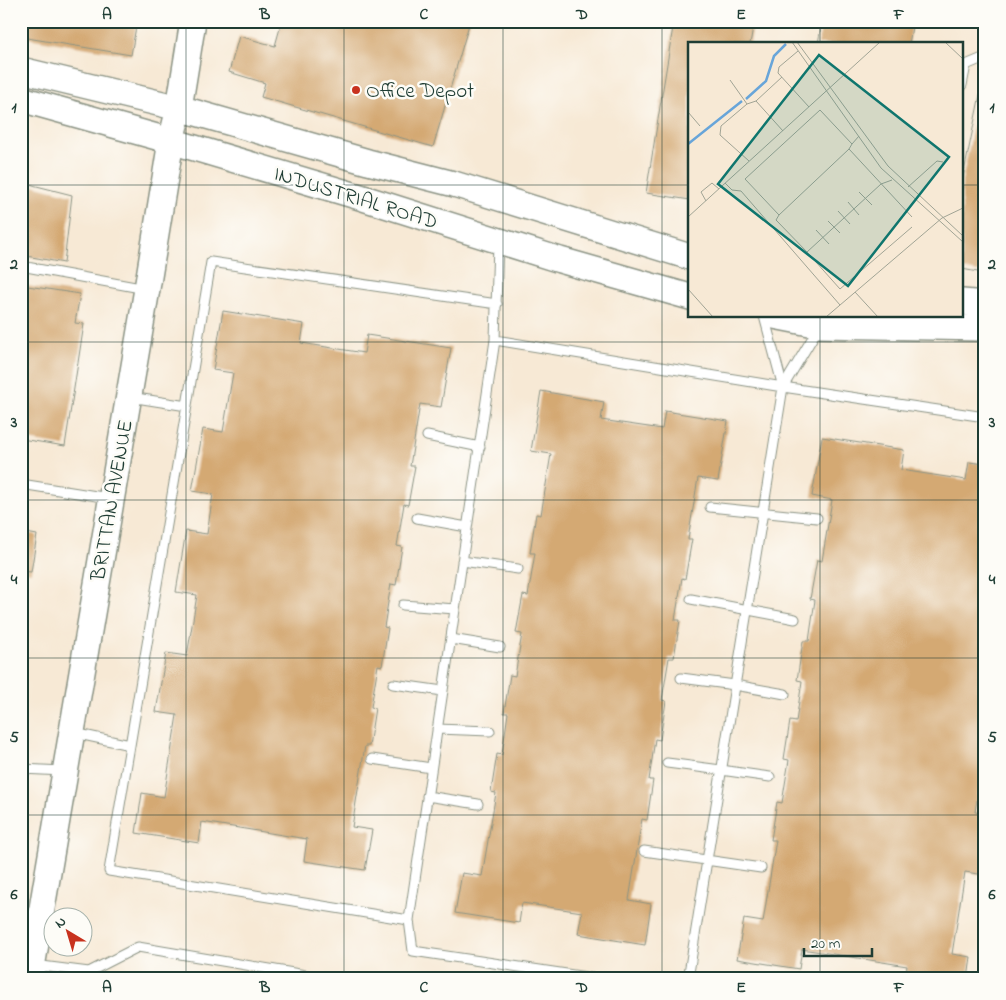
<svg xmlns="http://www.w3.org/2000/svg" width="1006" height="1000" font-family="'Indie Flower',sans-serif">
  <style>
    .building { fill: #d4a973 }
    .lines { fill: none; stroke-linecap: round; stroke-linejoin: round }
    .lane-casing { stroke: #8b9384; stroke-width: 11 }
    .secondary-casing { stroke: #8b9384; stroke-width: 28 }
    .lane { stroke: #fff; stroke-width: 9 }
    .secondary { stroke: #fff; stroke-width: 25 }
    .grid { fill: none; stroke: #1f3d34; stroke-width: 1; stroke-opacity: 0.55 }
    .poi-dot { fill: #c8321e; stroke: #fdfcf7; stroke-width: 2 }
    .labels { text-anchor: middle; stroke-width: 5; stroke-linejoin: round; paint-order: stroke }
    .poi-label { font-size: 21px; fill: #1f3d34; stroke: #fdfcf7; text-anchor: start }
    .street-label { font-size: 21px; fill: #1f3d34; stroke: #fdfcf7 }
    .inset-river { fill: none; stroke: #68a5d9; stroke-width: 2.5 }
    .inset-road { fill: none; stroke: #a1a495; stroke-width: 1 }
    .view { fill: #0f766e; fill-opacity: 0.15; stroke: #0f766e; stroke-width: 2.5 }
    .inset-edge { fill: none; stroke: #1f3d34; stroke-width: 2.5 }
    .neatline { fill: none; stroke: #1f3d34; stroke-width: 2 }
    .grid-label { font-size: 16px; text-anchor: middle; font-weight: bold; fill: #1f3d34 }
  </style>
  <rect width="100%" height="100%" fill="#fdfcf7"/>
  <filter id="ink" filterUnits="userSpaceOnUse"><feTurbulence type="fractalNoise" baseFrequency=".02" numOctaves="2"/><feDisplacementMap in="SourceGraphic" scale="10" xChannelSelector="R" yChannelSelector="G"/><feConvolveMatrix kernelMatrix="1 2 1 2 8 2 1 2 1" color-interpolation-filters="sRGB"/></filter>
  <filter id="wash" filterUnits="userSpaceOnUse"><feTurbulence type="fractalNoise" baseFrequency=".0096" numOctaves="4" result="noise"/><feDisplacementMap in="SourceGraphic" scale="20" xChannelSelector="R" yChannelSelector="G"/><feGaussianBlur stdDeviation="1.12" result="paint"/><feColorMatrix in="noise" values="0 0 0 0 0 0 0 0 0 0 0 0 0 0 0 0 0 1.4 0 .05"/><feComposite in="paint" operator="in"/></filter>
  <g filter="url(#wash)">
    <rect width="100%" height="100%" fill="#f7e9d5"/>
    <g id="blocks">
      <path class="building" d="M21,21H137L131,55L21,37Z
        M282,21H470L433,147L261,97L265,83L229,72L239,36L275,46Z
        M674,21H754L750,44H690V200L646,193Z
        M822,21H913L909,44H818Z
        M984,75H985V262L983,273L962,269V182Z
        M21,182L72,195L64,263L21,255Z
        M21,285L80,294L75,323L84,324L65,446L21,439Z
        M223,311L304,324L301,343L364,353L367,335L451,348L441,407L420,404L410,466H415L408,505L404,504L397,546L402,547L396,585L391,584L384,627L388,628L382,666L378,665L371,707L375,708L369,746H365L352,827L372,830L365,870L304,861L307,839L202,822L199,843L136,833L142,793L164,797L177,715L156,712L166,653L187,656L197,595L176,592L186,531L207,534L213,494L192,491L203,429L223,432L233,373L213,370Z
        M541,391L604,402L601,420L662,429L665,411L728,421L718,481L698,478L688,539H692L685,579L682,578L675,620H680L674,658H669L662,700L666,701L660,740L655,739L649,780H653L647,820L642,819L629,900L651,904L645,945L578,934L582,912L522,903L519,923L455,913L462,873L482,876L496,793L491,792L497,754L502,755L508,713H504L510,675L515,676L522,634L516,633L523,595L528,596L535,553H530L536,514L541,515L551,454L531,451Z
        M822,437L904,450L901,470L966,480L969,462L985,464V753L975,812L985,814V875L965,872L952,954L971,957L968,979H905L907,966L802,949L799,969L737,959L744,919L763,922L776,840H771L777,802L782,803L789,760L784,759L790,721L796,722L802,681L797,680L803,641H809L815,600L810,599L817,560L822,561L832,500L812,496Z
        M21,532L37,535L31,572L21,571Z"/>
    </g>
  </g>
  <g filter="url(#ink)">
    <use href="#blocks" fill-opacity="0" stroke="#8b9384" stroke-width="1"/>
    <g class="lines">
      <defs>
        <path id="lane" d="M962,85L966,65L985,57
          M21,266L146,289
          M497,304L211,262L109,871L409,920L495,340L498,243
          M764,316L783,387
          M495,340L783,387L985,417
          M130,397L187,406
          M427,436L480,447
          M21,484L109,498
          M710,507L817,518
          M417,518L467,527
          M462,561L518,569
          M691,599L795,619
          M403,605L455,609
          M451,639L500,647
          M681,678L735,685L785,694
          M393,684L443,691
          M437,729L490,731
          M74,733L130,745
          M372,759L431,768
          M667,763L721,770L770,777
          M21,769L64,771
          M427,796L478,804
          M644,851L761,868
          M409,920L413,951L600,979
          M34,965L89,972L138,947L329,979
          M688,979L783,387L819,327"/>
        <path id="secondary" d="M21,70L179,108L368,162L454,184L690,257
          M21,99L171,141L360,197L560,260L690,297
          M962,302L985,304
          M774,316L820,325L985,328
          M30,979L147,289L171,141L179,108L193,21"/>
      </defs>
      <use href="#lane" class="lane-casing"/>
      <use href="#secondary" class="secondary-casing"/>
      <use href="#lane" class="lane"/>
      <use href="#secondary" class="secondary"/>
    </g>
  </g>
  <path class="grid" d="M186,21V979M344,21V979M503,21V979M662,21V979M820,21V44M21,185H690M962,185H985M820,316V979M21,342H985M21,500H985M21,658H985M21,815H985"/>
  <circle class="poi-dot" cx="356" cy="90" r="5"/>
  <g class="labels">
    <g class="poi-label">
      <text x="366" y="97">Office Depot</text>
    </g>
    <g class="street-label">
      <text transform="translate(356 197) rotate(17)" y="7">INDUSTRIAL ROAD</text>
      <text transform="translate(111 500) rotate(-80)" y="7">BRITTAN AVENUE</text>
    </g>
  </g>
  <g transform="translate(688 42)">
    <rect width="275" height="275" fill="#f7e9d5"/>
    <path class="inset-river" d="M58,57L78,39L86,14L98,2M0,102L54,59"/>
    <path class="inset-road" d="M104,0L193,126L275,200M109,0L200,124L275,194M257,0L275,17M110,9L91,25L90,31L121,65M42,38L59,62M68,59L94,35M0,70L12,84M164,102L132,68L57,137L91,173L161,107L164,102L171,94M161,107L224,175M61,119L32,93L33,84L59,62L68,59L95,89M37,141L44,148L53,149L152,263M220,145L249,119L255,120M171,150L184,163M18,159L13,150L24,141L31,147M160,160L171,173M150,169L162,182M91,173L88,178L119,210L193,142L204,138M0,175L192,0M140,179L152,191M128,188L141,202M119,210L152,247L224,185M0,247L25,275M167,250L190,275M138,275L254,176L275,166"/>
    <path class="view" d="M131,13L261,115L160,244L30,142Z"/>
    <rect width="275" height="275" class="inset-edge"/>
  </g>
  <rect width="1006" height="1000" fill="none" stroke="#fdfcf7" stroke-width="55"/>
  <g transform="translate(68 932) rotate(322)"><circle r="24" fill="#fdfcf7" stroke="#a4b0a9"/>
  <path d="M0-4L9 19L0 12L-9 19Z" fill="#c8321e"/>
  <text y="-8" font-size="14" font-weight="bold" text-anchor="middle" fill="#1f3d34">N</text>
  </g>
  <path d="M804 948v8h68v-8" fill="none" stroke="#1f3d34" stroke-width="2.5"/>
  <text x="811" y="948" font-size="15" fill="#1f3d34" stroke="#fdfcf7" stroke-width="4" paint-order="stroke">20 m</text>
  <rect x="28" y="28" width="950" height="944" class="neatline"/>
  <g class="grid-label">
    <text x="107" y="19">A</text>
    <text x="265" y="19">B</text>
    <text x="424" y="19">C</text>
    <text x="582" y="19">D</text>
    <text x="741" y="19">E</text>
    <text x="899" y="19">F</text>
    <text x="14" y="112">1</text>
    <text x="992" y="112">1</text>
    <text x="14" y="269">2</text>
    <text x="992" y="269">2</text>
    <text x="14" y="427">3</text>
    <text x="992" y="427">3</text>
    <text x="14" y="584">4</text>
    <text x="992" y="584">4</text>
    <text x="14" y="742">5</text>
    <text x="992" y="742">5</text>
    <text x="14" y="899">6</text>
    <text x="992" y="899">6</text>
    <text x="107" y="992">A</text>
    <text x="265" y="992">B</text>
    <text x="424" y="992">C</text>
    <text x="582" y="992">D</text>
    <text x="741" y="992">E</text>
    <text x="899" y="992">F</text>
  </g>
</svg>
